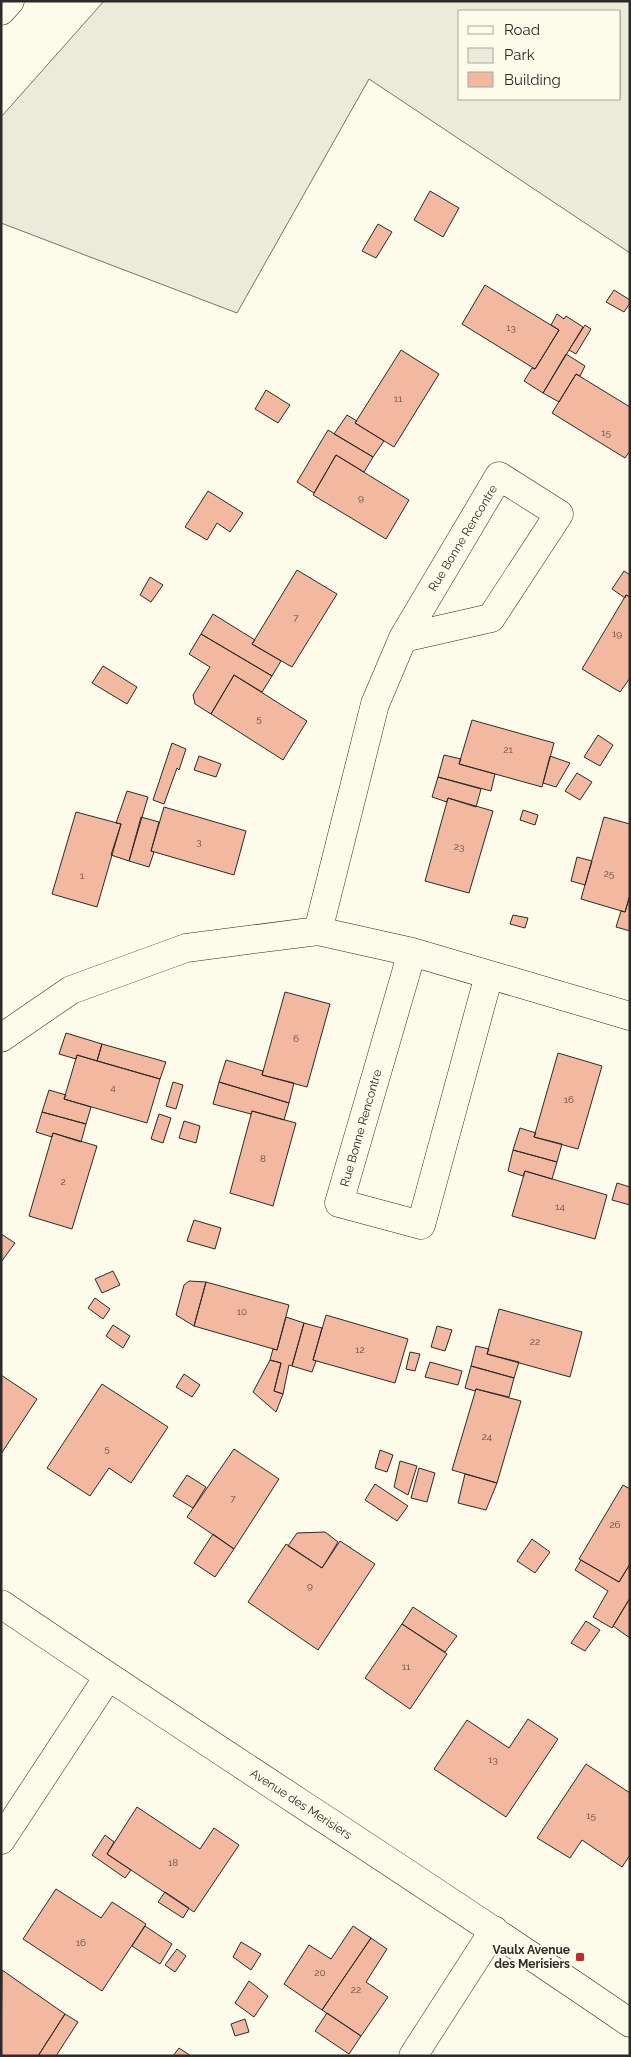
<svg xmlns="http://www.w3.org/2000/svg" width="631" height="2057" font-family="Raleway,sans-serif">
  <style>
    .green { fill: #ecebdb; stroke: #74746e; fill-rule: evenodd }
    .building { fill: #f2b8a0; stroke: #2b2b2b }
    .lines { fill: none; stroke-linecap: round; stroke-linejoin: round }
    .minor-casing { stroke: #2b2b2b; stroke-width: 29 }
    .minor { stroke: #fdfbea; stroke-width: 28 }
    .poi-dot { fill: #c62828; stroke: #fdfbea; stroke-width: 2 }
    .labels { text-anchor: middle; stroke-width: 4; stroke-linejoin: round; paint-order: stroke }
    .number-label { font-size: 10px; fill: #5d4e48 }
    .street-label { font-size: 12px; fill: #2b2b2b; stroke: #fdfbea }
    .poi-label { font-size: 12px; font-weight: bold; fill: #2b2b2b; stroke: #fdfbea; text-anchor: end }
  </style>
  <rect width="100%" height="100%" fill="#fdfbea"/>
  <path class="green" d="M104,1H630V253L369,79L237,313L1,223V117ZM460,11H620V99H460Z"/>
  <path class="building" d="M430,191L459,208L443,237L414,220Z
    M378,224L392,232L376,258L362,251Z
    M485,285L559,330L535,369L462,324Z
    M614,290L630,300V303L624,312L606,302Z
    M557,314L564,319L566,316L583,327L543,393L524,381L532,368L535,369L559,330L551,325Z
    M585,325L591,329L576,354L569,350Z
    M401,350L439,374L394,447L355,423Z
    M566,354L585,366L580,376L576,374L559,402L543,393Z
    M576,374L630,407V451L625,458L552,413Z
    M266,390L290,405L278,423L255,409Z
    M347,415L357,421L355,423L384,441L373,457L334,434Z
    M328,430L373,457L364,472L336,455L314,493L297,482Z
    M336,455L409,500L386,539L313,495Z
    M208,491L243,513L230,532L217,523L207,540L185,527Z
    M297,570L337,594L292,667L252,644Z
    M624,571L630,575V597L626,595L625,598L612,589Z
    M150,577L163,585L151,602L140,595Z
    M626,595L630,597V678L620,692L582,669Z
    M213,614L255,640L252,644L281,661L272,676L201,634Z
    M201,634L272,676L262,692L234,675L211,714L195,704L193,695L210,667L189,654Z
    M103,666L137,687L127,704L92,683Z
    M234,675L307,721L283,760L211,714Z
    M472,720L554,743L542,787L459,764Z
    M598,735L613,745L600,766L584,757Z
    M172,743L186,749L179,770L177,768L164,804L153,800Z
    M444,755L461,759L459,764L495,774L491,791L438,777Z
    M199,756L221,764L216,777L194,770Z
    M550,756L570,763L556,787L543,783Z
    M577,773L592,782L580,800L565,791Z
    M438,777L481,789L476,807L448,798L447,802L432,797Z
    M127,791L148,797L129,861L111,855L121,824L116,823Z
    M448,798L493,811L469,893L425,881Z
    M164,807L246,831L234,875L151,851Z
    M523,810L538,815L535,825L520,820Z
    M76,812L121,824L97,907L52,894Z
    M141,817L159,822L151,851L154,852L149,867L129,861Z
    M604,817L630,824V895L625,912L581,899Z
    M577,857L592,861L585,885L571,881Z
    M630,895V931L616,927L621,911L625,912Z
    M513,915L528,918L525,928L510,924Z
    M285,992L330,1004L307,1087L262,1075Z
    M66,1033L102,1044L97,1061L77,1055L76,1059L59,1054Z
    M102,1044L166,1062L160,1079L97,1061Z
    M558,1053L602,1066L578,1149L534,1137Z
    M77,1055L160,1079L147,1123L64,1099Z
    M226,1060L263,1071L262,1075L294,1083L289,1103L219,1082Z
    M173,1082L183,1085L176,1109L166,1106Z
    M219,1082L289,1103L284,1120L252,1111L251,1114L213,1104Z
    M49,1090L66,1095L64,1099L91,1107L86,1124L42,1112Z
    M252,1111L296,1123L273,1206L230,1193Z
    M42,1112L86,1124L81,1142L53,1133L52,1137L36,1132Z
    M159,1114L171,1118L163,1143L151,1139Z
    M184,1121L200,1126L196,1143L179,1138Z
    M520,1128L536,1133L534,1137L562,1144L557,1162L513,1150Z
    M53,1133L97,1146L72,1229L29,1216Z
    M513,1150L557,1162L552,1179L525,1171L523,1176L508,1171Z
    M525,1171L607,1195L595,1239L512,1216Z
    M617,1183L630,1187V1205L612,1200Z
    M194,1220L221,1228L215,1249L187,1241Z
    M1,1234L15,1243L1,1262Z
    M113,1271L120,1285L102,1293L95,1279Z
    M189,1281L206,1282L194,1326L176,1315L184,1285Z
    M206,1282L289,1305L277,1350L194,1326Z
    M95,1298L110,1309L103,1319L88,1308Z
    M499,1309L582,1332L570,1377L487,1354Z
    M326,1315L408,1339L395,1383L313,1360Z
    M286,1317L304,1323L292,1366L289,1365L283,1394L274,1391L281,1363L270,1360L273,1349L277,1350Z
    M304,1323L322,1328L313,1360L316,1361L312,1372L292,1366Z
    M113,1325L130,1336L123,1348L106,1336Z
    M437,1326L452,1330L445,1351L431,1347Z
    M476,1346L489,1349L487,1354L519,1362L514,1378L471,1366Z
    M410,1352L420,1354L415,1371L406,1369Z
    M270,1360L281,1363L274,1391L283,1394L276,1412L253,1392Z
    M430,1362L462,1371L458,1385L425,1377Z
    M471,1366L514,1378L509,1397L476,1389L475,1391L465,1388Z
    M184,1374L200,1385L192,1397L176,1387Z
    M1,1375L37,1399L1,1454Z
    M102,1384L168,1427L131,1483L109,1468L90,1496L47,1468Z
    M476,1389L521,1401L497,1483L452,1470Z
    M234,1449L279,1479L234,1549L187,1517Z
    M380,1450L393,1455L387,1472L375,1468Z
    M400,1461L417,1466L408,1495L394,1487Z
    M419,1468L435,1473L427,1502L411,1498Z
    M465,1474L497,1483L486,1510L458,1503Z
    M187,1475L206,1487L193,1508L173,1496Z
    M375,1484L408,1506L397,1521L365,1500Z
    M623,1485L630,1489V1564L619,1582L579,1559Z
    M325,1532L338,1542L322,1568L288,1546L297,1533Z
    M213,1534L234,1549L215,1577L194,1563Z
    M532,1539L550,1552L535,1573L517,1561Z
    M340,1541L375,1564L318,1650L248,1602L286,1544L322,1568Z
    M581,1560L619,1582L630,1564V1598L612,1628L593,1617L608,1591L575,1570Z
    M630,1598V1638L613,1626Z
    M413,1607L457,1636L445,1652L402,1624Z
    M586,1621L600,1630L585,1651L571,1643Z
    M402,1624L447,1654L410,1709L365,1678Z
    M528,1719L558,1739L506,1817L434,1769L467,1720L509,1748Z
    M586,1764L630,1793V1855L622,1867L582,1840L570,1858L537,1838Z
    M137,1807L200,1849L214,1828L239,1845L194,1912L107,1854Z
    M105,1835L114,1842L107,1854L131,1870L125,1878L92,1855Z
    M56,1889L101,1918L112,1902L146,1924L102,1991L23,1939Z
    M165,1892L189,1908L183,1918L158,1902Z
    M145,1926L172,1944L160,1964L132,1946Z
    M353,1926L371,1938L322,2010L284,1984L309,1945L331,1959Z
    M371,1938L387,1949L366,1982L388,1997L361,2036L322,2010Z
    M241,1942L261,1954L251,1970L233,1957Z
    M177,1949L186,1956L175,1972L165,1965Z
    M2,1970L65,2014L38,2056H1Z
    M249,1981L268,1996L254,2017L235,2003Z
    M327,2013L361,2036L349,2054L315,2031Z
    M65,2014L78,2022L56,2056H38Z
    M245,2019L249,2032L235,2036L231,2024Z
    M179,2048L191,2056H173Z"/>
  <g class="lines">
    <defs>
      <path id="minor" d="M1,11L10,1
        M318,931L375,704L403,638L499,476L559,514L491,618L403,638
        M412,952L339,1203L421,1225L489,975
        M1,1038L71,990L186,948L318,931L412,952L630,1016
        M1,1604C209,1746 422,1880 630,2023
        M1,1840L108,1677
        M413,2056L494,1930"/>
    </defs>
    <use href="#minor" class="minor-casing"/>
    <use href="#minor" class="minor"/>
  </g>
  <rect class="poi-dot" x="575" y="1952" width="10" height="10" rx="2.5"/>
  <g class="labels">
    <g class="number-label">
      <text x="511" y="331">13</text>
      <text x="398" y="402">11</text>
      <text x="606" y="436">15</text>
      <text x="361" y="501">9</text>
      <text x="296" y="621">7</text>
      <text x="617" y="637">19</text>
      <text x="259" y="722">5</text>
      <text x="508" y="753">21</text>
      <text x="199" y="845">3</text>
      <text x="459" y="850">23</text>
      <text x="609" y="877">25</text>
      <text x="82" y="879">1</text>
      <text x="296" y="1042">6</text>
      <text x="113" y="1091">4</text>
      <text x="569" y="1103">16</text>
      <text x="263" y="1162">8</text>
      <text x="63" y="1185">2</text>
      <text x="560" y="1210">14</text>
      <text x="242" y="1315">10</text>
      <text x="535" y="1345">22</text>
      <text x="360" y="1353">12</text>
      <text x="487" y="1440">24</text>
      <text x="107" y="1452">5</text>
      <text x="233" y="1502">7</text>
      <text x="615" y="1528">26</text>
      <text x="310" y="1589">9</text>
      <text x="406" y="1670">11</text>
      <text x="493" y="1763">13</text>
      <text x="591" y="1819">15</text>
      <text x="173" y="1866">18</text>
      <text x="81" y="1946">16</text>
      <text x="320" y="1976">20</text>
      <text x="356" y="1993">22</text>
    </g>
    <g class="street-label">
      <text transform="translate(463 538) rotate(-59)" y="4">Rue Bonne Rencontre</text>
      <text transform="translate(361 1128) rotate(-74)" y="4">Rue Bonne Rencontre</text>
      <text transform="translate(301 1804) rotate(33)" y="4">Avenue des Merisiers</text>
    </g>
    <g class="poi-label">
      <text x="570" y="1954">Vaulx Avenue<tspan x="570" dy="14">des Merisiers</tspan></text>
    </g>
  </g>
  <rect width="631" height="2057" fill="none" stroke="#2b2b2b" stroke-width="5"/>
  <rect x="458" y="10" width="162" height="90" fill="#fdfbea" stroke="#a9a89e"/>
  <rect x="468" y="26" width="25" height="8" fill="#fdfbea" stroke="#a9a89e"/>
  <text x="504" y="35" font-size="15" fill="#2b2b2b">Road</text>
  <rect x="468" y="48" width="25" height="15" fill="#ecebdb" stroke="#a9a89e"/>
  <text x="504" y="60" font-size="15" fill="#2b2b2b">Park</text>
  <rect x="468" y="72" width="25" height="15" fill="#f2b8a0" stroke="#a9a89e"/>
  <text x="504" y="85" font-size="15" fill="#2b2b2b">Building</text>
</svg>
